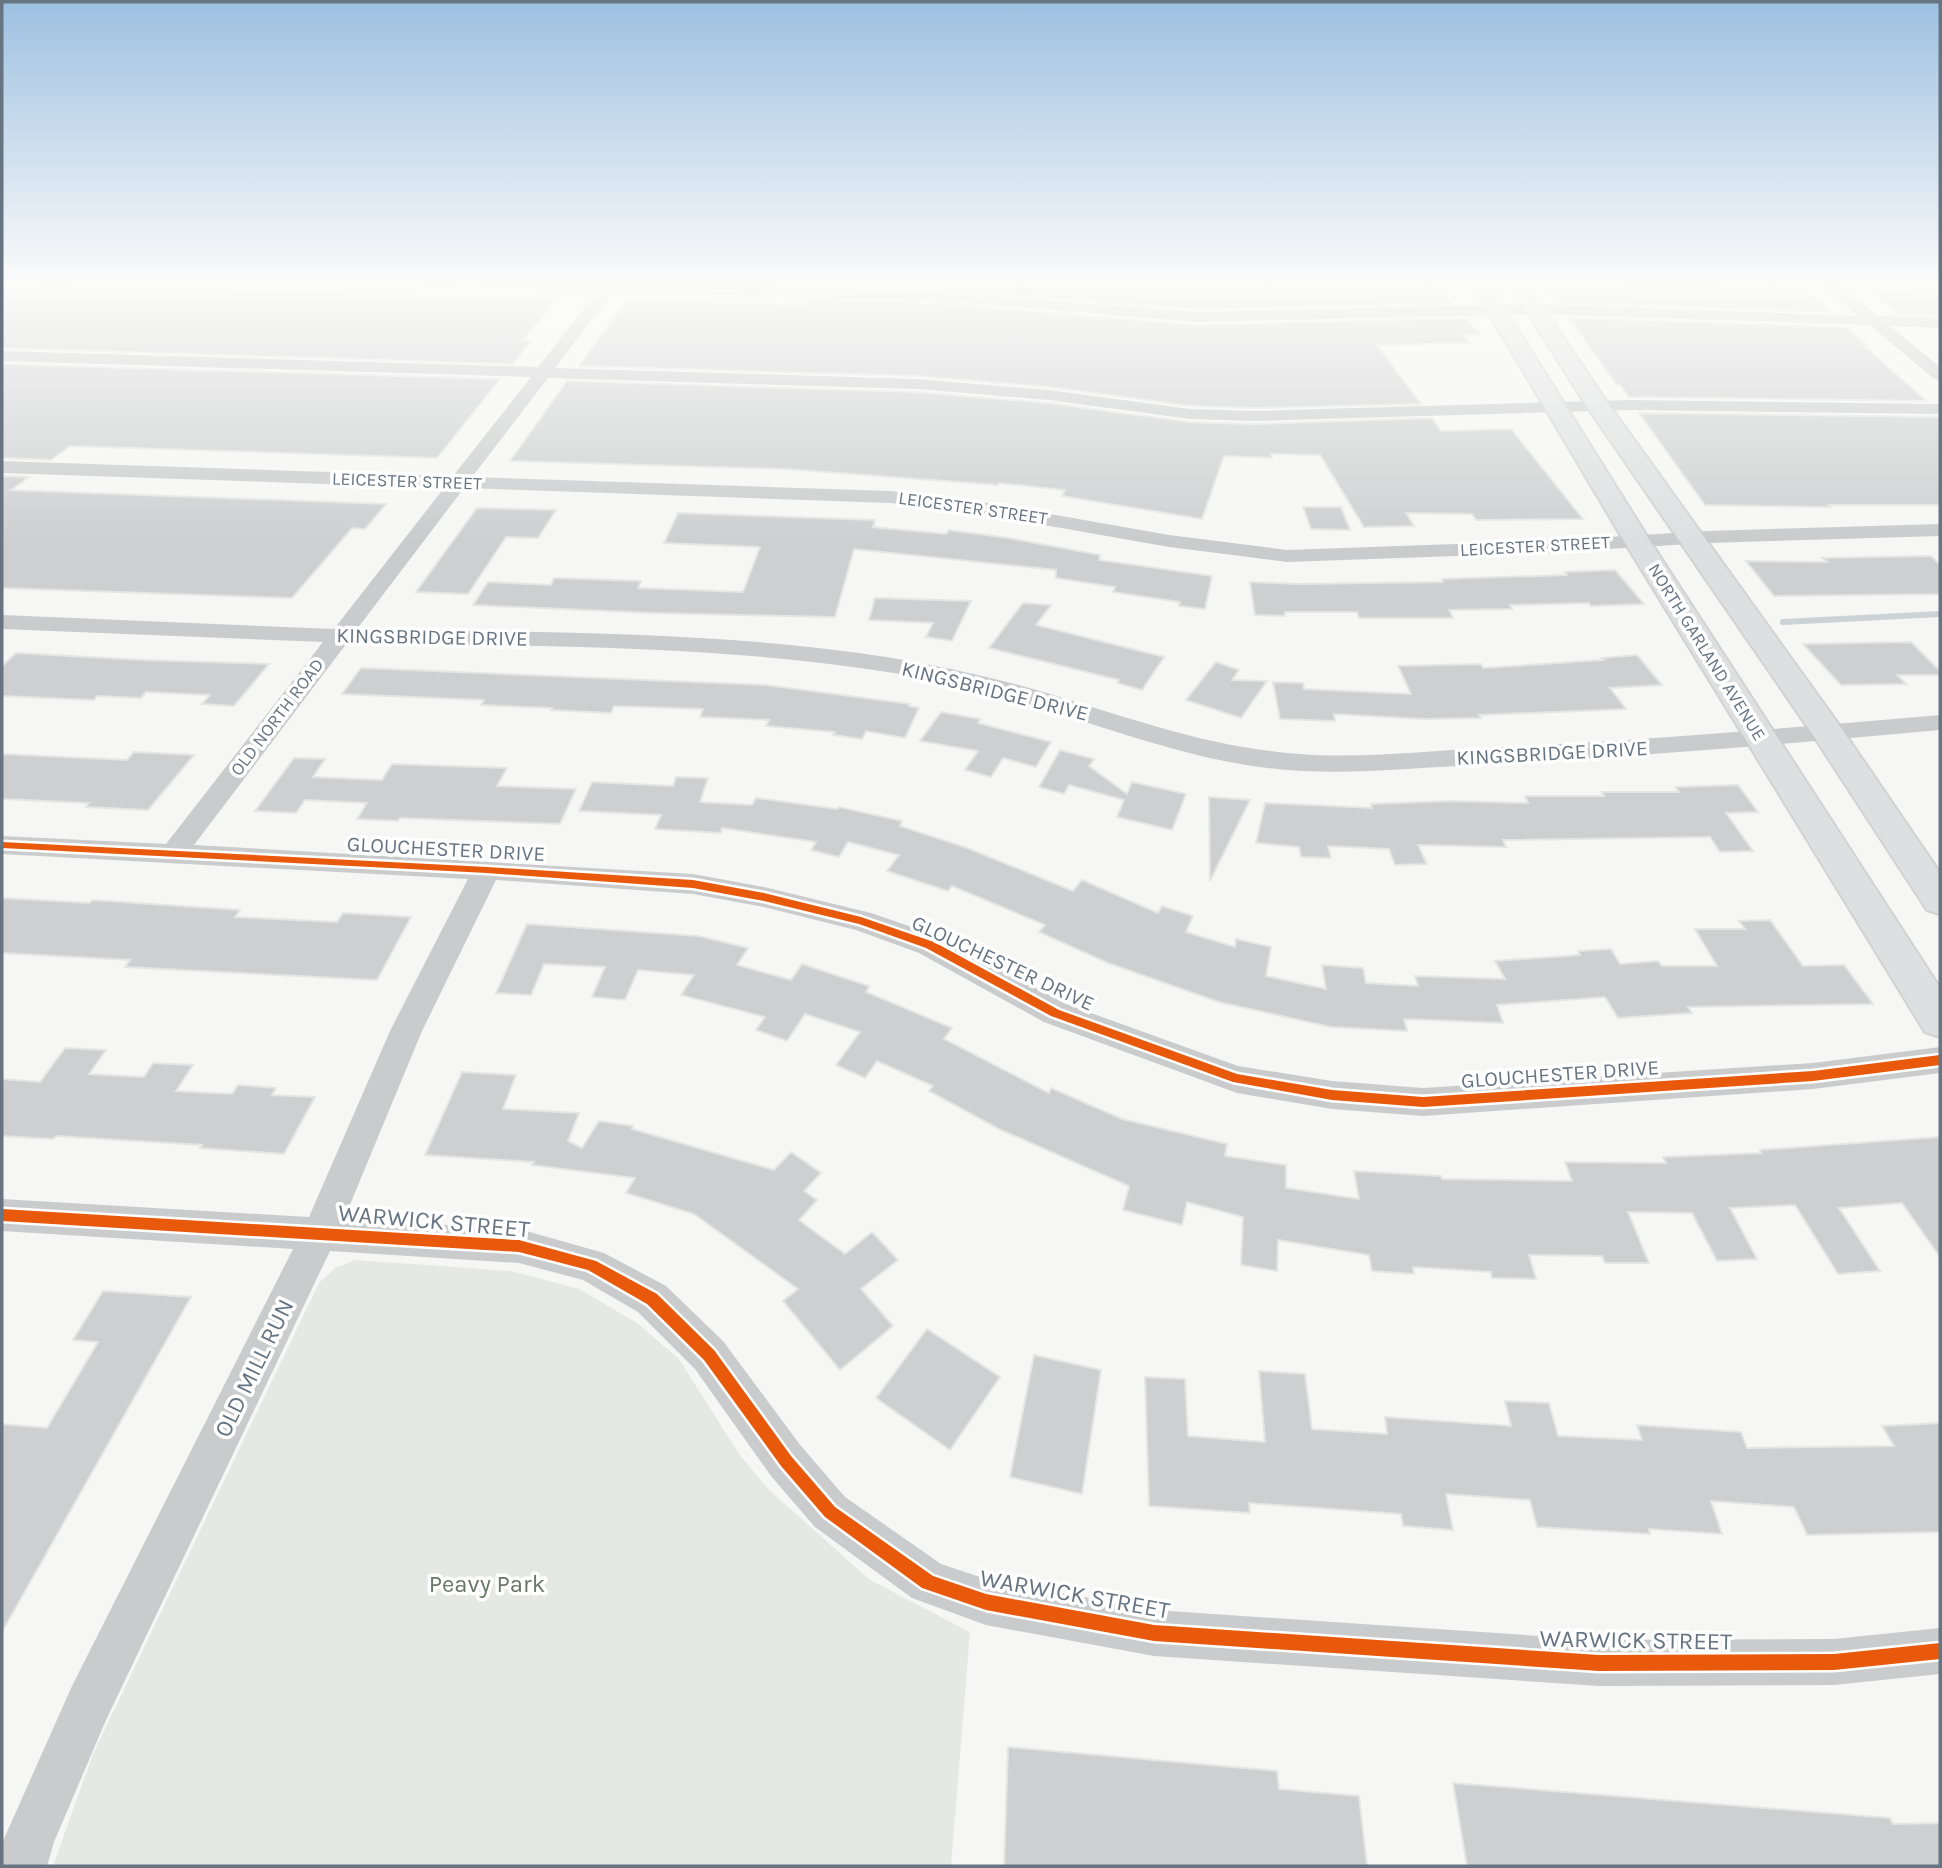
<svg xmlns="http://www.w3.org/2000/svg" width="1942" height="1868" font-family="Karla,sans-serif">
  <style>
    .green { fill: #e5e8e3 }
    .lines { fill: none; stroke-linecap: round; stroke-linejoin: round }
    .stream { stroke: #ccd3d6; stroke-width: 6 }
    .building { fill: #cecfd0; stroke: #e5e5e4; stroke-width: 2 }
    .major-casing { stroke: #d2d2d3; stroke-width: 4 }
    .minor { fill: #cacbcc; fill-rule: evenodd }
    .major { fill: #dedfe0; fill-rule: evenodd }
    .cycleway-casing { stroke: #fff; stroke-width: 5 }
    .cycleway { fill: #e8590c; fill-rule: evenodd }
    .labels { text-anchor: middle; stroke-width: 7; stroke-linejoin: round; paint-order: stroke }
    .far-street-label { font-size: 18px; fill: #677583; stroke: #fff }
    .street-label { font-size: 21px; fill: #677583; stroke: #fff }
    .near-street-label { font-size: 24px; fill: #677583; stroke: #fff }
    .near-park-label { font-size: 24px; fill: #687a66; stroke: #fff }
  </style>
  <rect width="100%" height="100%" fill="#f6f6f5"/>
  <path class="green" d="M355,1260L511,1271L579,1289L637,1323L679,1359L739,1454L768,1489L870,1580L970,1632L951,1866H53L93,1754L319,1283L335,1268Z"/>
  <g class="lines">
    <path class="stream" d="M1783,622L1940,614"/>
  </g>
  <path class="building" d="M806,280L1421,282L1424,286H1435L1452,303L1197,309L933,289L806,286Z
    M1540,280L1779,286L1788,294L1812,295L1831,312L1557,302Z
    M2,285L229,290L558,299L522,341H531L513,364L2,348Z
    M1873,292L1940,294V315L1898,314Z
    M806,299L933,303L1197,325L1466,318L1481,335H1463L1469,343L1377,345L1421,404L1255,408L1190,406L1049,387L917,376L579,366L627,300L806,305Z
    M1569,318L1847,327L1867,345H1863L1927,401L1629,397L1620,385H1617Z
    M2,364L500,379L437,458L70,446L51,460L2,458Z
    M567,381L917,392L1049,403L1190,422L1255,424L1432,418L1441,431L1511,429L1583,519L1476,520L1472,514L1406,513L1414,526L1364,527L1320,455L1271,454L1272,458L1224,456L1202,519L1062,496L1065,490L999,483L998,485L785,469L510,461Z
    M1639,413L1940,417V505H1829L1831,507L1705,505Z
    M2,476L29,477L11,490L386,504L365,529L352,528L292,598L2,588Z
    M1303,507H1341L1350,530L1311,529Z
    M477,508L556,510L538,538L506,537L468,594L416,592Z
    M678,513L875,520L873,527L946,534L949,530L1008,538L1100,555L1099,560L1212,576L1205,609L1179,606L1180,602L1113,592L1115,587L1056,578V570L854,549L835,617L654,613L473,605L488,582L551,585L554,578L641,581L638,588L743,592L760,547L664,543Z
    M1931,556L1940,565V594L1774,596L1746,561L1827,562L1822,558Z
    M1615,570L1644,604L1591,606L1589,603L1510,605L1512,609L1449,610L1453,618H1359L1357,612H1285V616L1255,615L1250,582L1298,584L1443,582L1442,579L1567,575L1565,572Z
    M875,598L971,601L952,641L926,637L933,623L869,620Z
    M1023,603L1051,605L1036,625L1164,657L1142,690L1117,683L1119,680L989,648Z
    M1911,642L1940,671V675H1897L1906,684L1841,685L1803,644Z
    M16,653L143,660L269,664L234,706L202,704L210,695L146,692L141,698L97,696L94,700L2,696V666Z
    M1637,655L1662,685L1610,688L1626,709L1479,715L1481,718L1424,719L1334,714L1335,721L1280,719L1273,682L1303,683L1304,689L1411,694L1398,666L1481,664L1483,668L1604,660L1602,658Z
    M1216,662L1239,670L1232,680L1267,681L1241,718L1186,700Z
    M361,668L766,685L910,704L909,706L919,708L905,738L866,731L862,739L833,735L835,732L766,726L769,720L700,717L703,709L614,706L611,713L551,710L552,708L481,705L484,700L342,694Z
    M941,712L980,719L978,723L1051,742L1036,767L1003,758L991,777L965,770L978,751L920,741Z
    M1060,750L1094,759L1089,766L1127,794L1132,782L1186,794L1172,830L1117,817L1124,800L1069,785L1064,794L1039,787Z
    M134,752L194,755L148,810L86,807L89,803L2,799V754L127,760Z
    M294,758L325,759L313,777L382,780L392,764L507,768L497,786L576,789L560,824L400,818L398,821L357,819L367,803L305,800L296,813L255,811Z
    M676,777L708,778L700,802L752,805L756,798L837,809L839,807L902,821L900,826L967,848L1073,891L1082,880L1158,913L1162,906L1193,916L1186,932L1235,947L1236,939L1271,947L1266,976L1326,989L1322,965L1363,968L1366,983L1418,986L1415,976L1505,979L1495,961L1580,955L1578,951L1611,949L1620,964L1658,961L1662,966H1717L1695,929H1745L1739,921L1770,920L1803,966L1844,965L1873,1004L1688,1007L1692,1013L1618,1018L1605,997L1497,1005L1503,1023L1404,1019L1407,1031L1331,1027L1219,1002L1108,963L1039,932L1045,925L952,886L948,891L887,871L899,855L848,842L839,857L811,850L816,842L722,828L721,833L655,829L661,815L579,811L592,782L673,786Z
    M1738,785L1758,812L1726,813L1753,851L1720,852L1710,837L1503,840L1506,847L1418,845L1427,864L1395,865L1389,849L1328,846L1331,858L1301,857L1299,847L1256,843L1265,803L1372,808L1371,804L1450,801L1528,803L1525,796H1604L1602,792H1679L1675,787Z
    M1209,797L1250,800L1210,881Z
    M2,898L90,903L92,900L240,910L235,917L337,922L343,913L411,917L377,980L125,967L130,960L2,953Z
    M527,924L698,936L748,948L737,965L791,980L802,964L869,986L866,992L952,1028L944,1039L1049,1093L1051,1088L1122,1119L1227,1144L1225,1156L1286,1165V1188L1359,1199L1354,1171L1441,1176L1442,1179L1572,1181L1565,1162L1666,1163L1663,1157L1761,1153L1760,1150L1940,1137V1257L1902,1203L1839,1208L1880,1271L1838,1274L1795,1205L1730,1208L1757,1259L1717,1261L1692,1213L1628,1212L1649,1263H1605L1602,1256L1529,1255L1536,1279L1492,1278L1491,1272L1413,1267L1414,1274L1372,1271L1369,1255L1278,1240L1277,1271L1241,1265L1243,1217L1187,1202L1182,1225L1123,1210L1129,1186L999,1129L929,1091L933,1086L877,1061L865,1078L836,1065L860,1032L805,1014L787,1041L756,1030L765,1017L681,995L694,975L638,970L625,1000L592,997L605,967L544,964L531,995L496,993Z
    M65,1048L106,1050L89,1074L144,1077L153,1063L193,1065L176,1091L232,1094L238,1085L276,1088L272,1095L315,1097L284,1154L200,1148L202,1145L56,1136L53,1139L2,1136V1079L40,1082Z
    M462,1072L516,1075L503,1109L579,1113L568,1141L582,1148L599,1121L633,1126L632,1129L774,1170L791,1152L821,1173L804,1191L817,1200L799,1220L845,1254L872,1232L898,1260L861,1289L893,1326L840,1370L783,1301L798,1289L694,1214L626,1193L635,1178L532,1165L534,1162L425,1155Z
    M103,1291L191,1297L2,1632V1424L47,1428L98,1342L73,1340Z
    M927,1329L1000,1377L950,1450L876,1398Z
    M1034,1355L1101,1370L1082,1494L1010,1477Z
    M1259,1371L1305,1374L1312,1429L1387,1434L1385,1417L1511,1426L1505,1401L1549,1403L1558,1436L1642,1440L1637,1425L1741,1432L1747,1448L1894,1446L1882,1426L1940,1423V1532L1807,1535L1794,1507L1711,1501L1722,1534L1649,1529L1650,1534L1537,1527L1530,1500L1446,1494L1453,1530L1403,1526L1401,1514L1249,1503L1250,1513L1149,1506L1145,1377L1185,1379L1188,1436L1265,1442Z
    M1008,1747L1277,1771L1279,1789L1359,1796L1367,1866H1004Z
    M1453,1783L1890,1818L1893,1824L1940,1823V1866H1467Z"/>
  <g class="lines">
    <defs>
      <path id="major" d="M1469,280H1487L1650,541L1940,988V1037L1925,1032L1624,541Z
        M1507,280H1525L1607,402L1839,725L1940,873V914L1927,910L1813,735L1586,405Z"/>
    </defs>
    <use href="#major" class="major-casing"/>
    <path class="minor" d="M332,280L604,283L606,280H621L619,283L933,292L1197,312L1534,304L1858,316L1817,280H1833L1878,316L1940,318V328L1890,326L1940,367V380L1934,379L1870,325L1534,314L1197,322L933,300L613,292L555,368L917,379L1049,390L1190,409L1255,411L1630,400L1940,404V414L1630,410L1255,421L1190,419L1049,400L917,389L548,378L472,477L890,491L953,497L1169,535L1287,550L1542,541L1707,531L1940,524V536L1707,543L1542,553L1287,562L1169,547L953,509L890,503L464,488L357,629C533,633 712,630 886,657C941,666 997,678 1050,694C1136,720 1208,747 1299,754C1360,759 1423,751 1484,748C1636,741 1788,728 1940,715V730C1787,744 1634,757 1481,765C1422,767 1362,774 1303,771C1175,765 1060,704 935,680C742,644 543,646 347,643L194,845L693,874L764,887L871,913L941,937L1066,1004L1238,1066L1332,1081L1423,1088L1813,1063L1940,1047V1073L1813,1089L1423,1116L1332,1109L1237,1093L1044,1022L919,953L856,930L764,907L693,894L496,880L422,1031L344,1219L519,1229L604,1253L666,1286L723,1341L801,1446L845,1497L941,1564L986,1579L1154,1610L1599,1640L1834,1639L1940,1628V1674L1834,1685L1599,1686L1154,1656L986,1625L912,1598L815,1527L771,1476L695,1369L638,1312L583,1280L519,1263L330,1251L106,1720L54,1842L47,1866H2L3,1841L72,1686L293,1249L2,1231V1199L309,1217L390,1031L468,879L2,854V836L166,844L323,642L2,629V615L334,629L444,488L2,473V461L453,476L531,377L2,361V351L538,367L598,291L339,284Z"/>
    <use href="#major" class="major"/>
    <defs>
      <path id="cycleway" d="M2,842L487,867L693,880L764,893L861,917L934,942L1059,1010L1237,1074L1332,1090L1423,1097L1813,1071L1940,1055V1065L1813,1081L1423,1107L1332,1100L1233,1082L1051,1016L926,948L859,924L764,901L693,888L487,873L2,848Z
        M2,1209L519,1240L596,1261L657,1294L714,1350L791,1456L835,1507L933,1576L986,1594L1154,1625L1599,1655L1834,1654L1940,1643V1659L1834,1670L1599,1671L1154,1641L986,1610L922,1588L825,1517L781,1466L704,1360L647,1304L588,1270L519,1252L2,1221Z"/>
    </defs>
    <use href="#cycleway" class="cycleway-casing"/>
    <use href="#cycleway" class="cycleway"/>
  </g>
  <linearGradient id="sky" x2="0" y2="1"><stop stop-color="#9dc0e1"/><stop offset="0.52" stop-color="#fbfbfa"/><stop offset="1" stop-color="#fbfbfa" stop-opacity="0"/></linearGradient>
  <rect width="1942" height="542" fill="url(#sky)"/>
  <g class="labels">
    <g class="far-street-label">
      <text transform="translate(407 481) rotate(2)" y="6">LEICESTER STREET</text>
      <text transform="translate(973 508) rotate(8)" y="6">LEICESTER STREET</text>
      <text transform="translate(1535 546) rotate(-3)" y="6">LEICESTER STREET</text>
      <text transform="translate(1707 652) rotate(58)" y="6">NORTH GARLAND AVENUE</text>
      <text transform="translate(277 717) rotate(-53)" y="6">OLD NORTH ROAD</text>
    </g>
    <g class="street-label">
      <text transform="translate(432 637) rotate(1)" y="7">KINGSBRIDGE DRIVE</text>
      <text transform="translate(995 691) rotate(14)" y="7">KINGSBRIDGE DRIVE</text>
      <text transform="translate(1552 753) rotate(-3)" y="7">KINGSBRIDGE DRIVE</text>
      <text transform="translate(446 849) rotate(3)" y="7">GLOUCHESTER DRIVE</text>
      <text transform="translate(1003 963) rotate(25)" y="7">GLOUCHESTER DRIVE</text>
      <text transform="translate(1560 1074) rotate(-4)" y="7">GLOUCHESTER DRIVE</text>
    </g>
    <g class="near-street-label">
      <text transform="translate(434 1221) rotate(5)" y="8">WARWICK STREET</text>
      <text transform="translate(254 1368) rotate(-64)" y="8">OLD MILL RUN</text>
      <text transform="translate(1075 1594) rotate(10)" y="8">WARWICK STREET</text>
      <text transform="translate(1636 1640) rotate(1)" y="8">WARWICK STREET</text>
    </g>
    <g class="near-park-label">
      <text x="487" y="1592">Peavy Park</text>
    </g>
  </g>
  <rect width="1942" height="1868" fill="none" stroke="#677583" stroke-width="7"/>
</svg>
